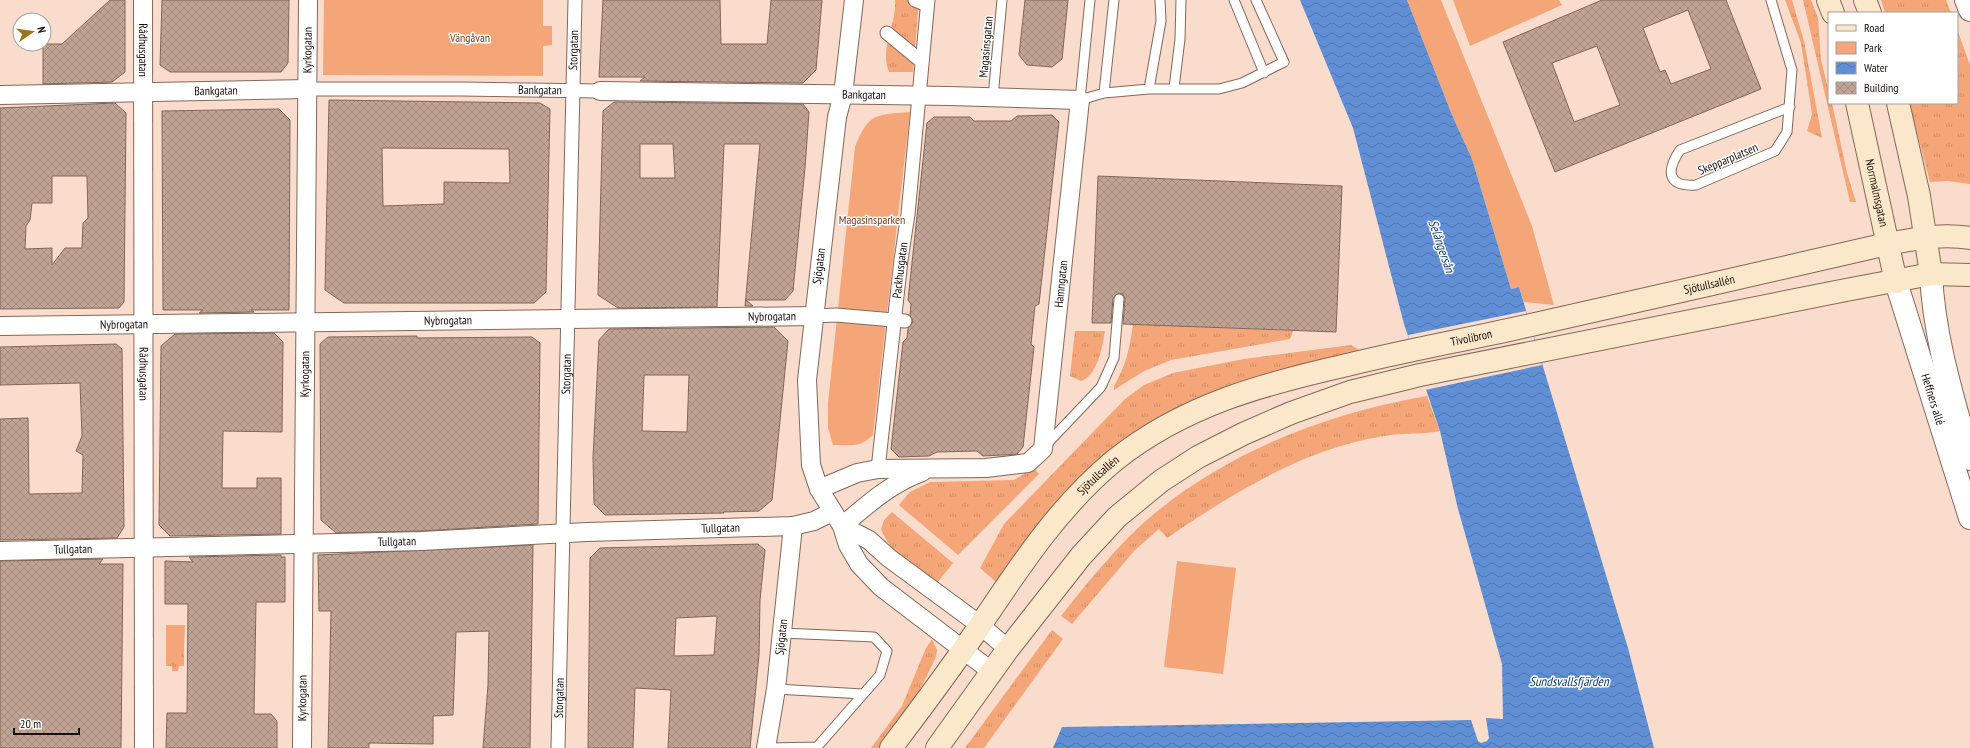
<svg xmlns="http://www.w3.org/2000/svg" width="1970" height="748" font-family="'PT Sans Narrow',sans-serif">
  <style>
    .grass { fill: url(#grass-tufts) }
    .green { fill: #f4a678 }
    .water { fill: url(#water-waves) }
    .pier { fill: #fadccc }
    .building { fill: url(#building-cross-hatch); stroke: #806759; fill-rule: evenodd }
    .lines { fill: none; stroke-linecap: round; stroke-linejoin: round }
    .service-casing { stroke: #82695a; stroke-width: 11 }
    .pedestrian-casing { stroke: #82695a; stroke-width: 15 }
    .minor-casing { stroke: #82695a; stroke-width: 20 }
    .tertiary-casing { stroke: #82695a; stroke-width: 24 }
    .secondary-casing { stroke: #82695a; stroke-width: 24 }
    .service { stroke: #fff; stroke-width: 9 }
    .pedestrian { stroke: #fff; stroke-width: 13 }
    .minor { stroke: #fff; stroke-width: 18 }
    .tertiary { stroke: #fff; stroke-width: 22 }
    .secondary { stroke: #fbe7c9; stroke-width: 22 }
    .labels { text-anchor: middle; stroke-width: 3; stroke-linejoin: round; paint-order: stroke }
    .park-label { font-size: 12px; fill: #723c1a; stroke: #fff }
    .street-label { font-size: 12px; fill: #1a100b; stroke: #fff }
    .water-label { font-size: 13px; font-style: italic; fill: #103d7d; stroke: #fff }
  </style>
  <defs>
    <pattern id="grass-tufts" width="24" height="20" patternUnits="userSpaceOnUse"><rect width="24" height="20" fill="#f4a678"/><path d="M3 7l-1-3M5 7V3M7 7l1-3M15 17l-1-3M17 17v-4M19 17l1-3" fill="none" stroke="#d18e66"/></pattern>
    <pattern id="water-waves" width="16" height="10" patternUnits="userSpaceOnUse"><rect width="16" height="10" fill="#608fd6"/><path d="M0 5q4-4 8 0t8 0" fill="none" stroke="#4e73ac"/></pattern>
    <pattern id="building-cross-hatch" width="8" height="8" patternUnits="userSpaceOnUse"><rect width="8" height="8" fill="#bfa394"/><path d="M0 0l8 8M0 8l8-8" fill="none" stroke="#a48b7e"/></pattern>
  </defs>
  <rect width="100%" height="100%" fill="#fadccc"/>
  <path class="grass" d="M895,0H919L913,72H889C879,49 897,24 895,0Z
    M1785,0H1792L1804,41L1822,138L1807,131L1812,114L1801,43Z
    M1803,0H1811L1818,18L1821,60L1829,92V103H1832L1847,173L1856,202H1850Z
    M1881,0H1946L1951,13H1885Z
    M1957,29L1970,65V184L1948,181L1930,182L1909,103H1957Z
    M1133,324L1293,331L1290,339L1171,360L1144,371L1114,390V386C1126,366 1130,347 1133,324Z
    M1075,331H1105C1103,345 1097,377 1081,381L1070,376Z
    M1351,345L1361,351L1257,376L1207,394L1166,416L1062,496L1029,535L996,582L980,568L1004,524L1125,399L1144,385L1173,373L1244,359Z
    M1427,396L1440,431C1426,434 1418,433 1404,434C1392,434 1379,437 1368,439C1293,455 1229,496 1167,538L1159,529L1135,550L1072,624L1061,616C1088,582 1115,548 1148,519C1225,452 1328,413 1427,396Z
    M1034,468L1039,474L958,555L899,505L910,492L930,482L1014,480Z
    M892,512L953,563L937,583C915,568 891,555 881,529L884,520Z
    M1052,630L1063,639L984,748H965Z
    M932,639L937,650L936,657L910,710L883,748H871L902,706L926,648Z
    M166,648H184V666H179L178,671H172V666H166Z"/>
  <path class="green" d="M324,0H543V26H552V45L543,46V76L323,75Z
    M1407,0H1441L1532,226L1554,305L1524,302L1519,287L1511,289L1472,159L1452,115Z
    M1453,0H1559L1562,5L1470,46Z
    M910,112L873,435C860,448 850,445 833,445L828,428V403L855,147C869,112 876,115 910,112Z
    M1177,561L1236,568L1223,674L1164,667Z
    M166,625H185L184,648H166Z"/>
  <path class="water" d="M1300,0H1407L1452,115L1472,159L1511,289L1519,287L1628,648L1654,748H1053L1062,727L1471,720L1478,741L1481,743L1487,741L1489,738L1486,718L1503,719L1502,664L1458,509L1440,431L1404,324L1353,128Z"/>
  <path class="pier" d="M1526,311L1542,365L1425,390L1408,335Z"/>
  <path class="building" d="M110,0H125V72L112,82L43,84V44H62Z
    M162,0H289L288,63L281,72H170L160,65Z
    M603,0H720L721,44H767L771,0H822L816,70L803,83L640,81L645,77H599Z
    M1025,0H1068L1062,59L1052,67L1027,65L1019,55Z
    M1602,0H1726L1761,89L1555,172L1503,42ZM1688,10L1711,69L1671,84L1665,70L1660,72L1643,28ZM1597,46L1620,105L1574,122L1552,63Z
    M329,100L540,103L550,109L546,292L534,303H344L325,290ZM382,148L509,149L510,183L444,182V204L383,206Z
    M614,102L803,104L809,112L805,168L793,291L785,300H746L753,306H745L760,144H724L717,307L618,308L598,295L603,111ZM640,144H673L675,178H640Z
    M115,103L126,113L124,302L119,308L0,309V108ZM52,176H87L88,218L83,223L82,248H65L52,265V248L25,249L26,226L30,220L32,203H52Z
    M279,109L290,120L289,310H251L254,312L199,313L203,310H163L162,111Z
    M1052,115L1059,122L1039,304L1035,306L1031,344L1034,347L1023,447L1017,454L1002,455L983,456L977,451L937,452L929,456L899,457L891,449L903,342L907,338L908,328L913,322L910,315L911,304L908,300L927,123L934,117H970L974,121H1011L1017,116Z
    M1098,176L1342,186L1336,332L1123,324L1125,299L1123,294L1119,293L1113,298L1111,323H1092Z
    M774,327L788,341L772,500L759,511L723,512L724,513L605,515L594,504L593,457L599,340L609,329ZM644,375H689L687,432L642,431Z
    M274,333L283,342L282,432L223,431L222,488H257V478H281V534L170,536L159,525L161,346L175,334Z
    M417,336V338L532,337L540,343L538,524L421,531L336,533L321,520L320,344L328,337Z
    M116,344L122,349L124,527L117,538L0,540V419L28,418L29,494L82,493L83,455L76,451L82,436L80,383L0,385V347Z
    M758,544L765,550L760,600L759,655L750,748H668L671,690L635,688L633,748H588L590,558L600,548ZM717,616L714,655L674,656L676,618Z
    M533,545L530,748H483L488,685L489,631L456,632L453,715L433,716V744L369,743V748H328L331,611H319L318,555Z
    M281,555V557H285V602H256L254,714H271L277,721V748H166L167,713H187L188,604H165V561L193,562L189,557Z
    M103,559L99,564H123L121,748H0V561Z"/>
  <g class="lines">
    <defs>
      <path id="service" d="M1090,0L1080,100L1104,93L1149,89H1219L1242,83L1284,62L1256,0
        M1234,0L1264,73
        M1771,0L1792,70L1787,132L1775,151L1696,185C1667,187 1666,171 1680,150L1790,107
        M1174,88L1180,39L1181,0
        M1149,89L1161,21L1160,0
        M1104,93L1114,0
        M993,97L1002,0
        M1045,446L1101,387L1114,358L1119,299
        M776,689L863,694
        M768,748L817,747L880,675L887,651L874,637L782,633"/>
      <g id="pedestrian">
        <path d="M915,0L927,5"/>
        <path d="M887,33L921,61"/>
        <path id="s1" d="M308,89H461L600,91"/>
        <path d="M814,316L836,315L905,321"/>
        <path id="s2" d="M878,469L901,260L908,214L928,0"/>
        <path id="s3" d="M558,748C565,499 568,249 575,0"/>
      </g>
      <g id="minor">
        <path id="s4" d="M143,0L144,748"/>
        <path d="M854,0L843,95L837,117L807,380L811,465L819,489L842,526L848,545L859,564L881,587L991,671"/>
        <path id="s5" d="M600,91L949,96L1080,100L1043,449L1028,463L986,468L878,469L857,473L819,489"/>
        <path id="s6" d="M0,95L308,89"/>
        <path id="s7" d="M0,326L814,316"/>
        <path d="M842,526L869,540L889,558L980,625L1008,649"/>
        <path d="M842,526C867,505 891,483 922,472"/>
        <path id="s8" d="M0,551L421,541L587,532L793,526L814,521L832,512"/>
        <path id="s9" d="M302,748L308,0"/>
        <path id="s10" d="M766,748L776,689L793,526"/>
      </g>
      <g id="tertiary">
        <path d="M1966,0L1970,10"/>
        <path d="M1931,274C1934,338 1953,398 1970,459"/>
        <path id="s11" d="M1896,282L1970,518"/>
      </g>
      <g id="secondary">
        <path d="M1828,0L1833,13"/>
        <path d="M1865,0L1870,13"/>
        <path id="s12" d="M1857,103L1896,282"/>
        <path d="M1898,103L1919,196L1931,274"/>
        <path id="s13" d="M891,748C922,707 953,666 981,624C1020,566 1060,505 1115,460C1184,405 1263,384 1347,365C1408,350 1470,339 1531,325C1594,311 1657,296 1721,282C1776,269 1832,257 1887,244C1915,239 1942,233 1970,238"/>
        <path d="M937,748L1008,649L1081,556L1117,517L1161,481L1198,457L1243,434L1291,413L1350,392L1420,375L1846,290L1931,274L1970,275"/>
      </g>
    </defs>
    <use href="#service" class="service-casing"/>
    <use href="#pedestrian" class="pedestrian-casing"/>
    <use href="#minor" class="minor-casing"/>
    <use href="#tertiary" class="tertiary-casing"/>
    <use href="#secondary" class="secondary-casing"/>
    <use href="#service" class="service"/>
    <use href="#pedestrian" class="pedestrian"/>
    <use href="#minor" class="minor"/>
    <use href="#tertiary" class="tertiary"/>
    <use href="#secondary" class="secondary"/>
  </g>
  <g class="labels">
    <g class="park-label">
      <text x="470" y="42">Vängåvan</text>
      <text x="872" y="224">Magasinsparken</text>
    </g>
    <g class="street-label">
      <text transform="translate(986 47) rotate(-85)" y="4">Magasinsgatan</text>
      <text dy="4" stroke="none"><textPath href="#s4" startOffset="50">Rådhusgatan</textPath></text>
      <text dy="4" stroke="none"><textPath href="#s9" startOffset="698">Kyrkogatan</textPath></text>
      <text dy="4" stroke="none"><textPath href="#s3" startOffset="698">Storgatan</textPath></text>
      <text dy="4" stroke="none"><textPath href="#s1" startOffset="232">Bankgatan</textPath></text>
      <text dy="4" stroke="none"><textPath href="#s6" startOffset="216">Bankgatan</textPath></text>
      <text dy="4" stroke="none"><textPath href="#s5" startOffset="264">Bankgatan</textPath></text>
      <text transform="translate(1728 159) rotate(-23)" y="4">Skepparplatsen</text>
      <text dy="4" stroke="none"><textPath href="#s12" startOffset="92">Norrmalmsgatan</textPath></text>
      <text transform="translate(819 266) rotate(-83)" y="4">Sjögatan</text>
      <text dy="4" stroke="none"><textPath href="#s2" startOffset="200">Packhusgatan</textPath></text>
      <text transform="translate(1061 284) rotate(-84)" y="4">Hamngatan</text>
      <text dy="4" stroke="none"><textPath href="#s13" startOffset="990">Sjötullsallén</textPath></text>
      <text dy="4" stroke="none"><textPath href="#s7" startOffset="772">Nybrogatan</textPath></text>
      <text dy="4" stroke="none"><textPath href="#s7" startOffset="448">Nybrogatan</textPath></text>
      <text dy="4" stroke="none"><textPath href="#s7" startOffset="124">Nybrogatan</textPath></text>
      <text dy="4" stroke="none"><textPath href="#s13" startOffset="746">Tivolibron</textPath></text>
      <text dy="4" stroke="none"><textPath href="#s4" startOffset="374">Rådhusgatan</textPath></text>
      <text dy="4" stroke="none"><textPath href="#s9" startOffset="374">Kyrkogatan</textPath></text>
      <text dy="4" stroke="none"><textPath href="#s3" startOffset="374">Storgatan</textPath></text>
      <text dy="4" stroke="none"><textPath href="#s11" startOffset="123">Heffners allé</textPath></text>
      <text dy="4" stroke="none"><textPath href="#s13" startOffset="343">Sjötullsallén</textPath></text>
      <text dy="4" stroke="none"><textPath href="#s8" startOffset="721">Tullgatan</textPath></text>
      <text dy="4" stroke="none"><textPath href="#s8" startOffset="397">Tullgatan</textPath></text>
      <text dy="4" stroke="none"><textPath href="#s8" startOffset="73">Tullgatan</textPath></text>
      <text dy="4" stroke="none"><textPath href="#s10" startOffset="112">Sjögatan</textPath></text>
      <text dy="4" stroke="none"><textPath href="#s9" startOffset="50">Kyrkogatan</textPath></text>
      <text dy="4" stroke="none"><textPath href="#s3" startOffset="50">Storgatan</textPath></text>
    </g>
    <g class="water-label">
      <text transform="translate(1442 246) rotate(71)" y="5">Selångersån</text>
      <text x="1569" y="686">Sundsvallsfjärden</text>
    </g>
  </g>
  <rect x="1828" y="12" width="130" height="92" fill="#ffffff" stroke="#a39f9d"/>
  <rect x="1836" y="25" width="20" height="6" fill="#fbe7c9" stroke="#a39f9d"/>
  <text x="1864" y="32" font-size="12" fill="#1a100b">Road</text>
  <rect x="1836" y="42" width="20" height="12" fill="#f4a678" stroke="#a39f9d"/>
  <text x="1864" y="52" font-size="12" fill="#1a100b">Park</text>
  <rect x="1836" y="62" width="20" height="12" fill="url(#water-waves)" stroke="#a39f9d"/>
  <text x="1864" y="72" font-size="12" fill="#1a100b">Water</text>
  <rect x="1836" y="82" width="20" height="12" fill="url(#building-cross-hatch)" stroke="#a39f9d"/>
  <text x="1864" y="92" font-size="12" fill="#1a100b">Building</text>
  <g transform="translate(32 32) rotate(77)"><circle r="19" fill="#ffffff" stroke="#a39f9d"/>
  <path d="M0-3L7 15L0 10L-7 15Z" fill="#9a741f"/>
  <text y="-6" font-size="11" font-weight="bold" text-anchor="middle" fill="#1a100b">N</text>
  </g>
  <path d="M14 728v6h65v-6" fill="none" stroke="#1a100b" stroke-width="2"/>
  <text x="20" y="728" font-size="12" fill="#1a100b" stroke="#ffffff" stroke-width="3" paint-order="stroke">20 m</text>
</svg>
